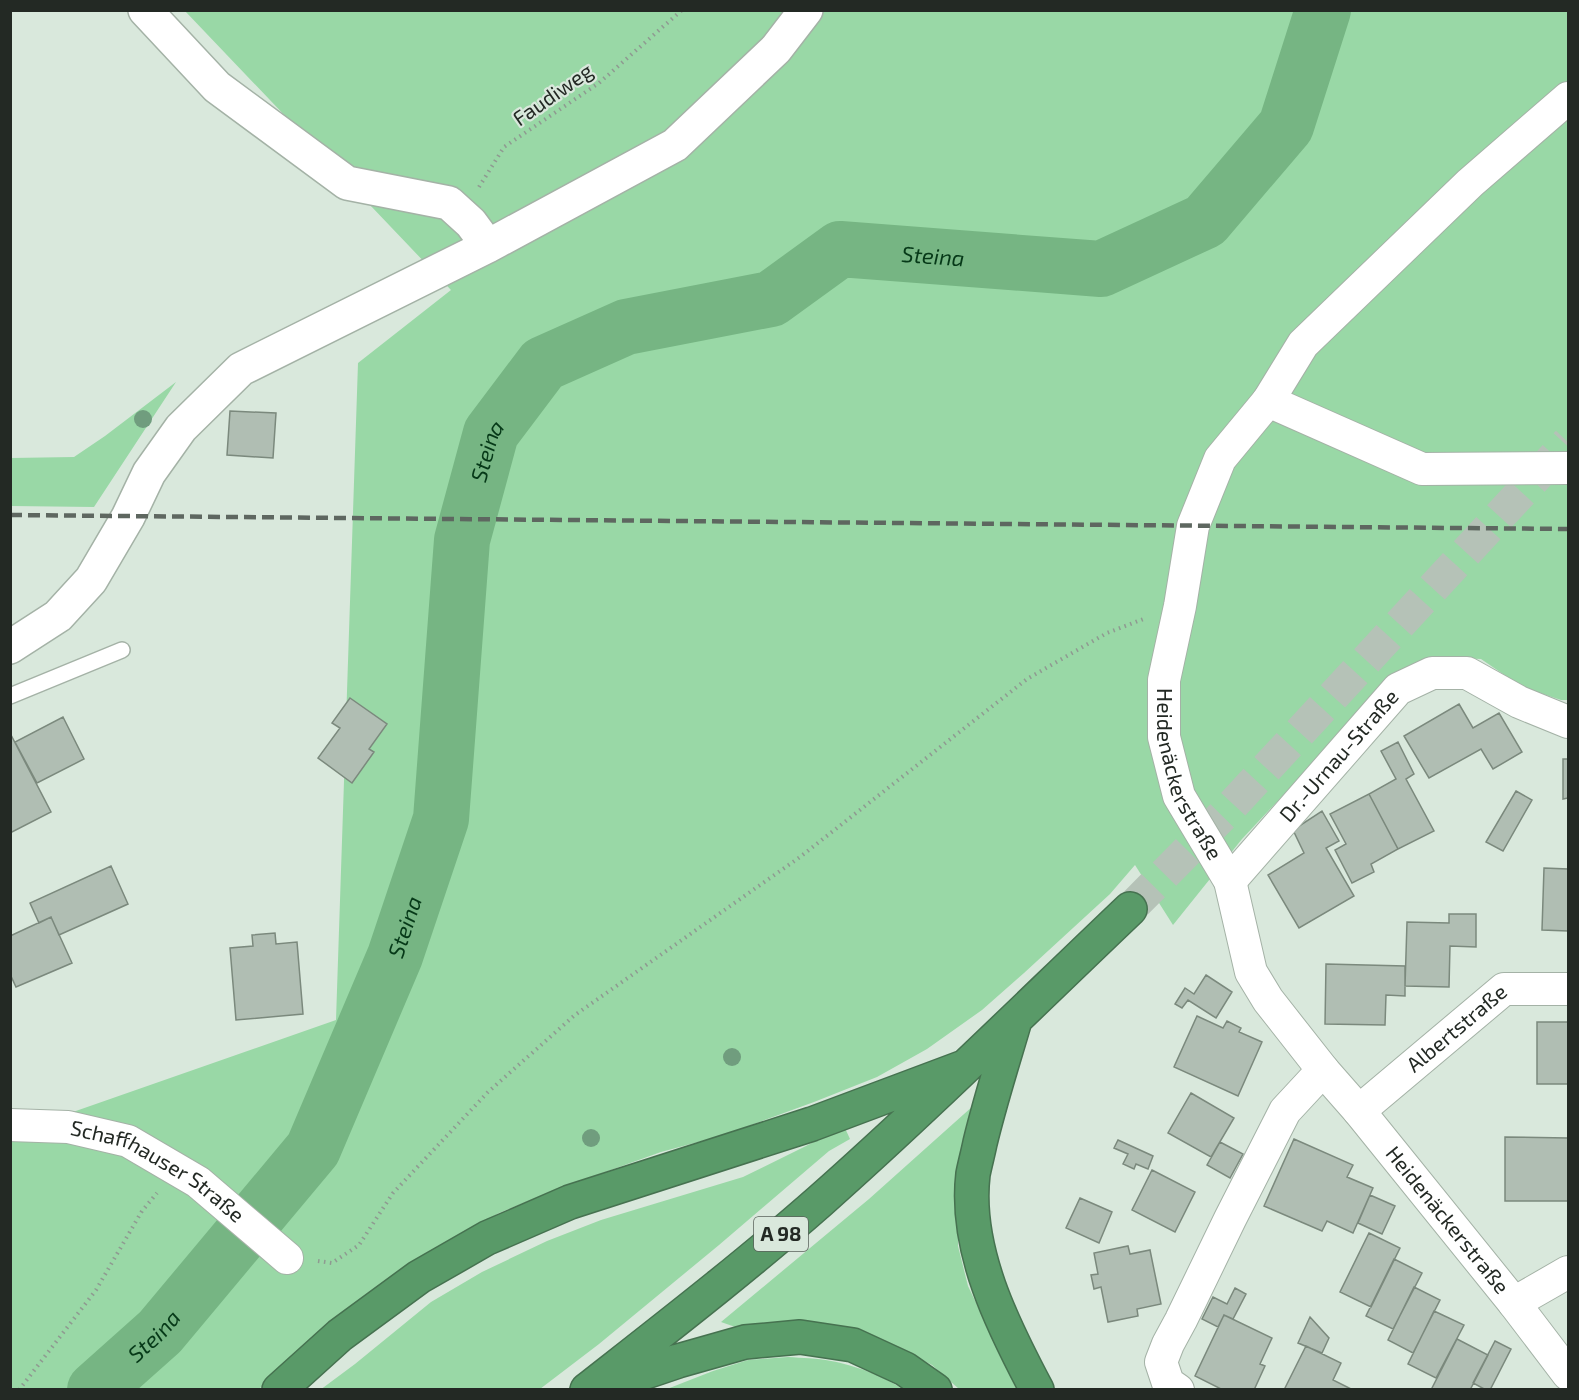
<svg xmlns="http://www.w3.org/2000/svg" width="1579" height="1400" font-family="'Exo 2',sans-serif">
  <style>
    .green { fill: #99d8a6 }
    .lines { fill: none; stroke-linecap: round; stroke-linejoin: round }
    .river { stroke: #76b583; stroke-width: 56 }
    .building { fill: #b0beb3; stroke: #7b897d; stroke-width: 1.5 }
    .highway-tunnel { stroke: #b5c2b7; stroke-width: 33; stroke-dasharray: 33 16; stroke-linecap: butt }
    .lane-casing { stroke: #a4b2a6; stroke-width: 18 }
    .street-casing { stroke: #a4b2a6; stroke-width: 34 }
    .secondary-casing { stroke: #a4b2a6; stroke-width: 36 }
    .highway-casing { stroke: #467250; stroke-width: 36 }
    .path { stroke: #8f9a91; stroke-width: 4; stroke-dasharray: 1.5 4.5; stroke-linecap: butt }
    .lane { stroke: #fff; stroke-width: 15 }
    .street { stroke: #fff; stroke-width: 32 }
    .secondary { stroke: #fff; stroke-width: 33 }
    .highway { stroke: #599a68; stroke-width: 33 }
    .rail { stroke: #5e6760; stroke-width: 4.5; stroke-dasharray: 12 6; stroke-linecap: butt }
    .tree { fill: #709d7e }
    .labels { text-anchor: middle; stroke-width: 4.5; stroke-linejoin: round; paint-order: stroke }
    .shield { fill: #d9e8dc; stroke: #5a625b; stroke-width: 1.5 }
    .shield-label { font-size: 20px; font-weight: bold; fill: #232924 }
    .street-label { font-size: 21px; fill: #232924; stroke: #d9e8dc }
    .water-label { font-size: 22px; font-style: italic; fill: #063918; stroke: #d9e8dc }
  </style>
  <rect width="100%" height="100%" fill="#d9e8dc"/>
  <path class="green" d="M185,11H1568V700H1561L1522,687L1481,659L1457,658L1395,676L1242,839L1173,925L1135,865L1110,894L1024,973L982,1010L927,1049L877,1077L814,1102L724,1135L661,1152L558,1189L499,1213L438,1247L375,1290L298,1353L259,1389H11L10,1134L336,1020L358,363L451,290Z
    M176,382L94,507L11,506V458L74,457L105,436Z
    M973,1106L958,1187V1246L968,1286L989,1330L1021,1389H959L932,1365L884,1341L835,1325L787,1321L741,1329L721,1322L869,1199Z
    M844,1126L850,1139L829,1151L719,1245L599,1344L540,1389L320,1390L355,1364L431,1302L482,1272L547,1241L601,1220L743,1177L806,1146Z
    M788,1357C802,1358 817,1358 831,1361C853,1365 885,1376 902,1389H667L713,1371L748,1360Z"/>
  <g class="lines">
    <path class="river" id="s1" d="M95,1390L160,1332L313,1149L395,956L441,819L462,540L491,433L543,364L626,327L771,299L840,249L1101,269L1205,221L1286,126L1323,10"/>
  </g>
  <path class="building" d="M230,411L276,413L273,458L227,455Z
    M350,698L387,724L369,749L374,752L352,783L318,758L340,728L332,723Z
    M1459,704L1473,728L1499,713L1522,752L1493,769L1481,749L1429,778L1404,736Z
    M63,717L84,759L37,783L15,742Z
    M10,733L51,812L10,833Z
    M1398,742L1414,774L1406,779L1434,831L1398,849L1369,794L1396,779L1381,751Z
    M1563,759H1568V798L1563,799Z
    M1516,791L1532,800L1503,851L1486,842Z
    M1369,794L1398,849L1371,864L1374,872L1352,883L1335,850L1346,844L1330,814Z
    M1322,811L1339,841L1326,848L1354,896L1299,928L1268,875L1304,853L1293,830Z
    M111,866L128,904L59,935L51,917L39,923L30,903Z
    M1544,868L1568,869V931L1542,930Z
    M1449,914H1476V947L1450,946L1449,987L1405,986L1407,922L1449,923Z
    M51,917L72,963L16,987L10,974V936Z
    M275,933L276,944L297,942L303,1014L236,1020L230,948L253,946L252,935Z
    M1326,964L1405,966V996L1386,995L1385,1025L1325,1024Z
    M1206,975L1232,992L1216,1018L1188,1000L1182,1008L1175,1004L1185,988L1194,994Z
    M1197,1016L1223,1028L1227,1021L1241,1028L1239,1032L1262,1042L1238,1096L1174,1067Z
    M1537,1022H1568V1084H1537Z
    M1191,1093L1234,1118L1211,1157L1168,1133Z
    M1505,1137L1568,1138V1201H1505Z
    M1294,1139L1353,1165L1347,1177L1373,1188L1353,1233L1327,1221L1322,1231L1264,1206Z
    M1118,1140L1153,1156L1148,1169L1136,1164L1134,1169L1123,1164L1128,1154L1114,1148Z
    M1220,1142L1243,1154L1230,1178L1207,1165Z
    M1152,1170L1195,1192L1175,1232L1132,1210Z
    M1370,1195L1395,1206L1382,1234L1358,1223Z
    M1080,1198L1112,1212L1099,1243L1066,1228Z
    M1369,1233L1400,1248L1371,1307L1340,1292Z
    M1128,1246L1130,1254L1150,1250L1161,1304L1137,1309L1138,1316L1108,1322L1101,1287L1094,1289L1091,1275L1098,1274L1094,1253Z
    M1394,1259L1422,1273L1393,1329L1366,1316Z
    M1414,1287L1440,1300L1413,1353L1388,1340Z
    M1235,1288L1246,1294L1233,1319L1224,1315L1218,1327L1202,1319L1213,1297L1227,1304Z
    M1434,1311L1464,1325L1436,1378L1408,1364Z
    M1224,1315L1272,1338L1260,1364L1265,1366L1254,1390H1223L1195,1376Z
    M1310,1317L1329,1338L1322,1353L1298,1343Z
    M1457,1339L1488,1355L1470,1390H1431Z
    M1495,1341L1511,1349L1490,1390H1486L1473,1383Z
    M1306,1346L1341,1363L1333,1380L1353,1390H1284Z"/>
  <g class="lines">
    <path class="highway-tunnel" d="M1130,909L1227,811L1568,442"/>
    <defs>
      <path id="lane" d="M10,696L122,650"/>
      <g id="street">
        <path id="s2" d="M1568,98L1470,183L1303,344L1268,401L1220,459L1193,526L1180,606L1164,680V737L1179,796L1230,881L1251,972L1268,1000L1323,1070L1359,1111L1514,1303L1568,1374"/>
        <path d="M1268,401L1422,469L1568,468"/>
        <path id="s3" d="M1230,881L1398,689L1432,673H1467L1519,702L1568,722"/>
        <path id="s4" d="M1359,1111L1504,989H1568"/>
        <path id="s5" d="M10,1125L68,1127L128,1141L198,1182L287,1258"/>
        <path d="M1514,1303L1568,1272"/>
        <path d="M1178,1390L1168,1383L1161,1362L1168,1344L1181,1320L1230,1219L1285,1111L1323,1070"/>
      </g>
      <path id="secondary" d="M145,10L217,87L347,183L449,203L471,223L488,246
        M10,647L58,616L91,580L128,517L149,473L181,428L241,369L488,246L675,145L776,49L806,10"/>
      <path id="highway" d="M1015,1020C1003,1061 990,1101 980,1143C978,1153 975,1164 973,1174C964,1249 1003,1326 1037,1390
        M607,1385L678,1361L745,1342L800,1337L853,1345L905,1369L935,1390
        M279,1390L340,1335L419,1277L487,1238L570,1202L812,1124L964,1067
        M587,1390C666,1328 745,1267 820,1201C926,1107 1027,1007 1130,909"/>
    </defs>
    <use href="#lane" class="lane-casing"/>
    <use href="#street" class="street-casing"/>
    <use href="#secondary" class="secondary-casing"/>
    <use href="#highway" class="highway-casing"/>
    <path class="path" d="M479,187L504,147L599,83L682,10
      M318,1261L332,1263L359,1245L393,1193L488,1092L575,1015L800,857L1027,679L1107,633L1146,618
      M19,1390L96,1290L142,1211L157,1193"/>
    <use href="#lane" class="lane"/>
    <use href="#street" class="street"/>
    <use href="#secondary" class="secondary"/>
    <use href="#highway" class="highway"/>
    <path class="rail" d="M10,515L1568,529"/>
  </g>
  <g class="tree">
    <circle cx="143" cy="419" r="9"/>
    <circle cx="732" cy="1057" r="9"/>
    <circle cx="591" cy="1138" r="9"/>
  </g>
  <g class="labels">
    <rect class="shield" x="754" y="1217" width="54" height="34" rx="4.5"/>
    <g class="shield-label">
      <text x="781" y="1241">A 98</text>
    </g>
    <g class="street-label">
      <text transform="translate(553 95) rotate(-35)" y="7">Faudiweg</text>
      <text dy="7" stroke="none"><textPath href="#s3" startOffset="166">Dr.-Urnau-Straße</textPath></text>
      <text dy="7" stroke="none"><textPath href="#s2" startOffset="832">Heidenäckerstraße</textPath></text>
      <text dy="7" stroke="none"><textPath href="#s4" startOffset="128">Albertstraße</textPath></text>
      <text dy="7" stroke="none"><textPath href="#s5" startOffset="159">Schaffhauser Straße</textPath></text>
      <text dy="7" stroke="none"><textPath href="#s2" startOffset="1360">Heidenäckerstraße</textPath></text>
    </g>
    <g class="water-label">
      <text dy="8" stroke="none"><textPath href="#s1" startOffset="1574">Steina</textPath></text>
      <text dy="8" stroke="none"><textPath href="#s1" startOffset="1052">Steina</textPath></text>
      <text dy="8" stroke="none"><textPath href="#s1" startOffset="566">Steina</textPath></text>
      <text dy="8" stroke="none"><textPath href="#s1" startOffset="80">Steina</textPath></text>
    </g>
  </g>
  <rect width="1579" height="1400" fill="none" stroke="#232924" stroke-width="24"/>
</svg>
